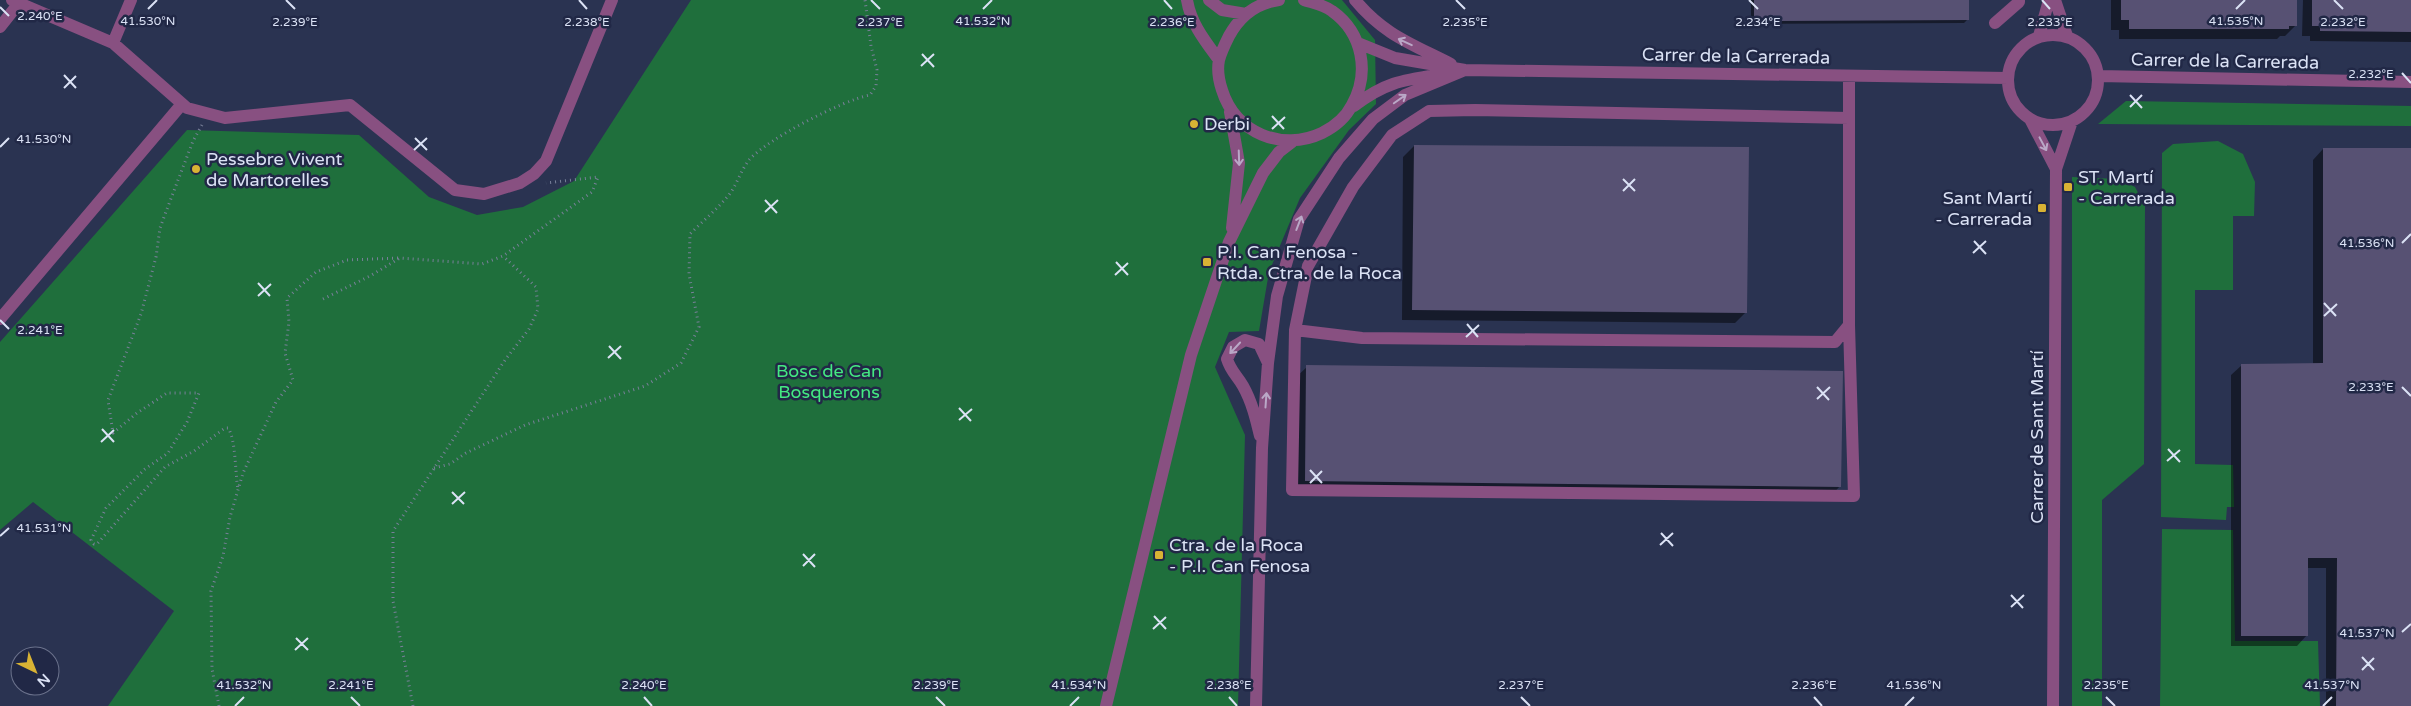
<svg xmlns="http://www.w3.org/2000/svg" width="2411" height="706" font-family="'Varela Round',sans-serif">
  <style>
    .green { fill: #1f6f3c }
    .shadow { fill: #0007 }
    .building { fill: #575173 }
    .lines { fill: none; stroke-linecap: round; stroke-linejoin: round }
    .path { stroke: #788099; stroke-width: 3; stroke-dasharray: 1 4; stroke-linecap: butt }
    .minor { stroke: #885081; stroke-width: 12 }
    .oneway { stroke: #baa8c7 }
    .ticks { fill: none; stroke: #dbe2f5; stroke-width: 2 }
    .poi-dot { fill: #d9b334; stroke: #212846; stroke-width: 2 }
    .labels { text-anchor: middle; stroke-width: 5; stroke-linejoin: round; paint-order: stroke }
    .street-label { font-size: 18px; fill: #dbe2f5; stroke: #212846 }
    .poi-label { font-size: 18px; fill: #dbe2f5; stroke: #212846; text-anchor: start }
    .park-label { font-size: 18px; fill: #44e982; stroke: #212846 }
    .ticks-label { font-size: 12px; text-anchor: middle; fill: #dbe2f5; stroke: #212846; stroke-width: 5; stroke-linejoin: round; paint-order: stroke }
  </style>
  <rect width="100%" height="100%" fill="#2a3351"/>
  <path class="green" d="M691,0H1342L1375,40L1376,104L1349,130L1300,198L1269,272L1259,331L1229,332L1215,367L1245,435L1238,706H108L174,611L33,502L0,530V342L187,130L359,135L429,197L477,215L523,207L574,181Z
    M2126,101L2411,106V126L2098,124Z
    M2218,141L2243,154L2255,182L2254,216H2233V290H2195V464L2233,465L2234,507H2227L2226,520L2161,517L2162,153L2173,144Z
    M2072,177L2119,179L2135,187L2145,206L2144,464L2102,500V706H2072Z
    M2162,529L2233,530L2235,641H2318L2320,706H2160Z"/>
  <path class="shadow" d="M1751,0H1967V20L1964,23L1751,24Z
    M2111,0H2296V25L2285,36H2280L2277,39H2119V30H2111Z
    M2303,0H2411V42L2310,41V36H2302Z
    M1414,146L1746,312L1735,323L1402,320L1403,157Z
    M2323,149H2411V706H2326V568H2307V635L2297,646H2231V375L2242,365H2313V160Z
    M1307,367L1840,486L1830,497L1294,491L1296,377Z"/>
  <path class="building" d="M1754,0H1969V20L1754,21Z
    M2121,0H2297V26H2289V29H2129V20H2121Z
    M2312,0H2411V32L2320,31V26H2312Z
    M1414,145L1749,147L1747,313L1412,310Z
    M2323,148H2411V706H2336L2337,558H2308V636H2241V364L2323,363Z
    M1306,365L1843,371L1841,487L1305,481Z"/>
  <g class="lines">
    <path class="path" d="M202,125L193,141L167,209L160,228L156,257L141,314L108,400L113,433L137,413L167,393H199L187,422L168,453L145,469L106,508L91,540L94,544H97L165,467L194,451L225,428H228C236,439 235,473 238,489
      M323,299L370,276L400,258L482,264L503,256L592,192L598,177L546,183
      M434,468L450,464L466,453L525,425L645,386L681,363L699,327L689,274L690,234C703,221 717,209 728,196C737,185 741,170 749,160C767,139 843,100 870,95L876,86L877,70L871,46L865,0
      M219,706L212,669L211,591L223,556L230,517L243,473L276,402L293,380L285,353L289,322L287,298L316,272L347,260L400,258
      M413,706L393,601V531L505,360L529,329L538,309L536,287L503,256"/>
    <path class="minor" d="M12,0L113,43L187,108L225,118L350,105L455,190L484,194L520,183L534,174L546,161L612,0
      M1187,0C1191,24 1205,41 1219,60
      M1209,0L1222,10L1246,14
      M1279,0C1257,3 1240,16 1229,36C1225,44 1221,52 1219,60C1217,70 1219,81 1222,90C1235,133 1282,152 1322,133C1334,127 1346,117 1352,105C1370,73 1363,33 1332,11C1324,5 1313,3 1304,0
      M1355,0C1384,35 1412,44 1451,64
      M2055,0L2067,36
      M1995,23L2019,2V0
      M0,27L19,3
      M2008 80a45 45 0 1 1 90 0a45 45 0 1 1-90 0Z
      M2039,36L2049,0
      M113,43L131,0
      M1358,43L1395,58L1465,70L2008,78
      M1849,76V325L1835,342L1362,338L1295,330L1308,266L1353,187L1392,135L1429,111L1475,110L1849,118
      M2099,76L2411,82
      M1354,106C1387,81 1404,80 1444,74
      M1230,112L1239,163L1232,228
      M2030,119L2056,169
      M0,319L182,104
      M1295,330L1292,490L1854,496L1849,325
      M1260,436C1256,419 1252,402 1243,386C1237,375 1231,372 1227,359L1233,347L1245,340L1259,344L1268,363
      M1106,706L1191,355L1229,242L1263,173L1279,152L1292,142
      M1256,706L1262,448L1268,363L1277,296L1299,219L1339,158L1373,119L1405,95L1465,70
      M2053,706L2056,169L2072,121"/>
  </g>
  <defs><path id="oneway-shaft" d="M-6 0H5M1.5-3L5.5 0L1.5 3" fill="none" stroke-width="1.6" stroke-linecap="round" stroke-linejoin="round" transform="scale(1.25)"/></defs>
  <g class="oneway">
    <use href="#oneway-shaft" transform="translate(1405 42) rotate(-155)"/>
    <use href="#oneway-shaft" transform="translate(1400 99) rotate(-35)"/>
    <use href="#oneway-shaft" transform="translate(2043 144) rotate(62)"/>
    <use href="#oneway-shaft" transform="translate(1239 158) rotate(88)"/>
    <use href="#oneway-shaft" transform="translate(1299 223) rotate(-69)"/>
    <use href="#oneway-shaft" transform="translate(1235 348) rotate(133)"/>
    <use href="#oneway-shaft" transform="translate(1266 400) rotate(-86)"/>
  </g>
  <path class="ticks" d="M286,0L295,9M579,0L587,9M871,0L880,9M1164,0L1172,9M1456,0L1465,9M1749,0L1758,9M2042,0L2050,9M2334,0L2343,9M0,7L9,16M148,9L157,0M983,9L992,0M2236,9L2245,0M922,54L934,67M921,66L934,54M2402,73L2411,83M64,75L76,88M64,88L76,76M2130,95L2142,108M2130,107L2142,95M1272,116L1284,129M1272,129L1285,117M415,138L427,150M0,147L9,138M414,150L427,138M1623,179L1635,191M1623,191L1635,179M765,200L777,213M765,212L778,200M1974,241L1986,254M2402,243L2411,234M1973,253L1986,241M1116,262L1128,275M1115,275L1128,263M258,283L270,296M258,296L271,284M2324,303L2336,316M2324,316L2337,304M0,320L9,329M1467,324L1478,337M1466,337L1479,325M609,346L621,359M608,358L621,346M1817,387L1829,400M2402,387L2411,396M1817,399L1830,387M959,408L971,421M959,420L972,409M102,429L114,442M101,442L114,430M2168,449L2180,462M2167,461L2180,450M1310,470L1322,483M1310,483L1322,471M452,492L464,504M452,504L465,492M1661,533L1673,546M0,536L9,528M1660,545L1673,533M803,554L815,567M803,566L815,554M2011,595L2023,608M2011,607L2024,595M1154,616L1166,629M1153,629L1166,617M2402,632L2411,624M296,638L308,650M295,650L308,638M2362,657L2374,670M2362,670L2374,658M351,697L360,706M644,697L652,706M936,697L945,706M1229,697L1237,706M1521,697L1530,706M1814,697L1822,706M2106,697L2115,706M235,706L244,697M1070,706L1079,697M1905,706L1914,697M2323,706L2332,697"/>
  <g class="poi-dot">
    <circle cx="1194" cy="124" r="5"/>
    <circle cx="196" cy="169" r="5"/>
    <rect x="2063" y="182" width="10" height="10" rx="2.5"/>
    <rect x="2037" y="203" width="10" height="10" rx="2.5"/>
    <rect x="1202" y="257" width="10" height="10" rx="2.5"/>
    <rect x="1154" y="550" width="10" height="10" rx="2.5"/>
  </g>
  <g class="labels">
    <g class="street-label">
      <text transform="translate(1736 56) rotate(1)" y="6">Carrer de la Carrerada</text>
      <text transform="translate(2225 61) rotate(1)" y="6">Carrer de la Carrerada</text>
      <text transform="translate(2037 437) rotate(-90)" y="6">Carrer de Sant Martí</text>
    </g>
    <g class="poi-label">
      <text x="1204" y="130">Derbi</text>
      <text x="206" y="165">Pessebre Vivent<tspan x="206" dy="21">de Martorelles</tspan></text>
      <text x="2078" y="183">ST. Martí<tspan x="2078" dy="21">- Carrerada</tspan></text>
      <text x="2032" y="204" text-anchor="end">Sant Martí<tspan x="2032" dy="21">- Carrerada</tspan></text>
      <text x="1217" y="258">P.I. Can Fenosa -<tspan x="1217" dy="21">Rtda. Ctra. de la Roca</tspan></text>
      <text x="1169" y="551">Ctra. de la Roca<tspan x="1169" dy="21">- P.I. Can Fenosa</tspan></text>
    </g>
    <g class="park-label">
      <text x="829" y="377">Bosc de Can<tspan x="829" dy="21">Bosquerons</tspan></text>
    </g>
  </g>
  <g class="ticks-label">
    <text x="40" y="20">2.240°E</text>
    <text x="148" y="25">41.530°N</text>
    <text x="983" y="25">41.532°N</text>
    <text x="2236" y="25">41.535°N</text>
    <text x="295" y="26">2.239°E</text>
    <text x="587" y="26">2.238°E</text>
    <text x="880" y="26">2.237°E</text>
    <text x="1172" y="26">2.236°E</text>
    <text x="1465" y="26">2.235°E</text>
    <text x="1758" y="26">2.234°E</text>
    <text x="2050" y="26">2.233°E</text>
    <text x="2343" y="26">2.232°E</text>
    <text x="2371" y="78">2.232°E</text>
    <text x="44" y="143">41.530°N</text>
    <text x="2367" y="247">41.536°N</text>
    <text x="40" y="334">2.241°E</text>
    <text x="2371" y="391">2.233°E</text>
    <text x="44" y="532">41.531°N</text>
    <text x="2367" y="637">41.537°N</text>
    <text x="351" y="689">2.241°E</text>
    <text x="644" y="689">2.240°E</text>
    <text x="936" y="689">2.239°E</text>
    <text x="1229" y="689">2.238°E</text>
    <text x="1521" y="689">2.237°E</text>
    <text x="1814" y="689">2.236°E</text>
    <text x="2106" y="689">2.235°E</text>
    <text x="244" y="689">41.532°N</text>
    <text x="1079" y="689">41.534°N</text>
    <text x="1914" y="689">41.536°N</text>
    <text x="2332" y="689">41.537°N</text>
  </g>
  <g transform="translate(35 671) rotate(137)"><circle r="24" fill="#212846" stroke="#6b728c"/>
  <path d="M0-4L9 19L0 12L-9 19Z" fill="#d9b334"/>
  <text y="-8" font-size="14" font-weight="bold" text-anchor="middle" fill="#dbe2f5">N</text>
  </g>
</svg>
